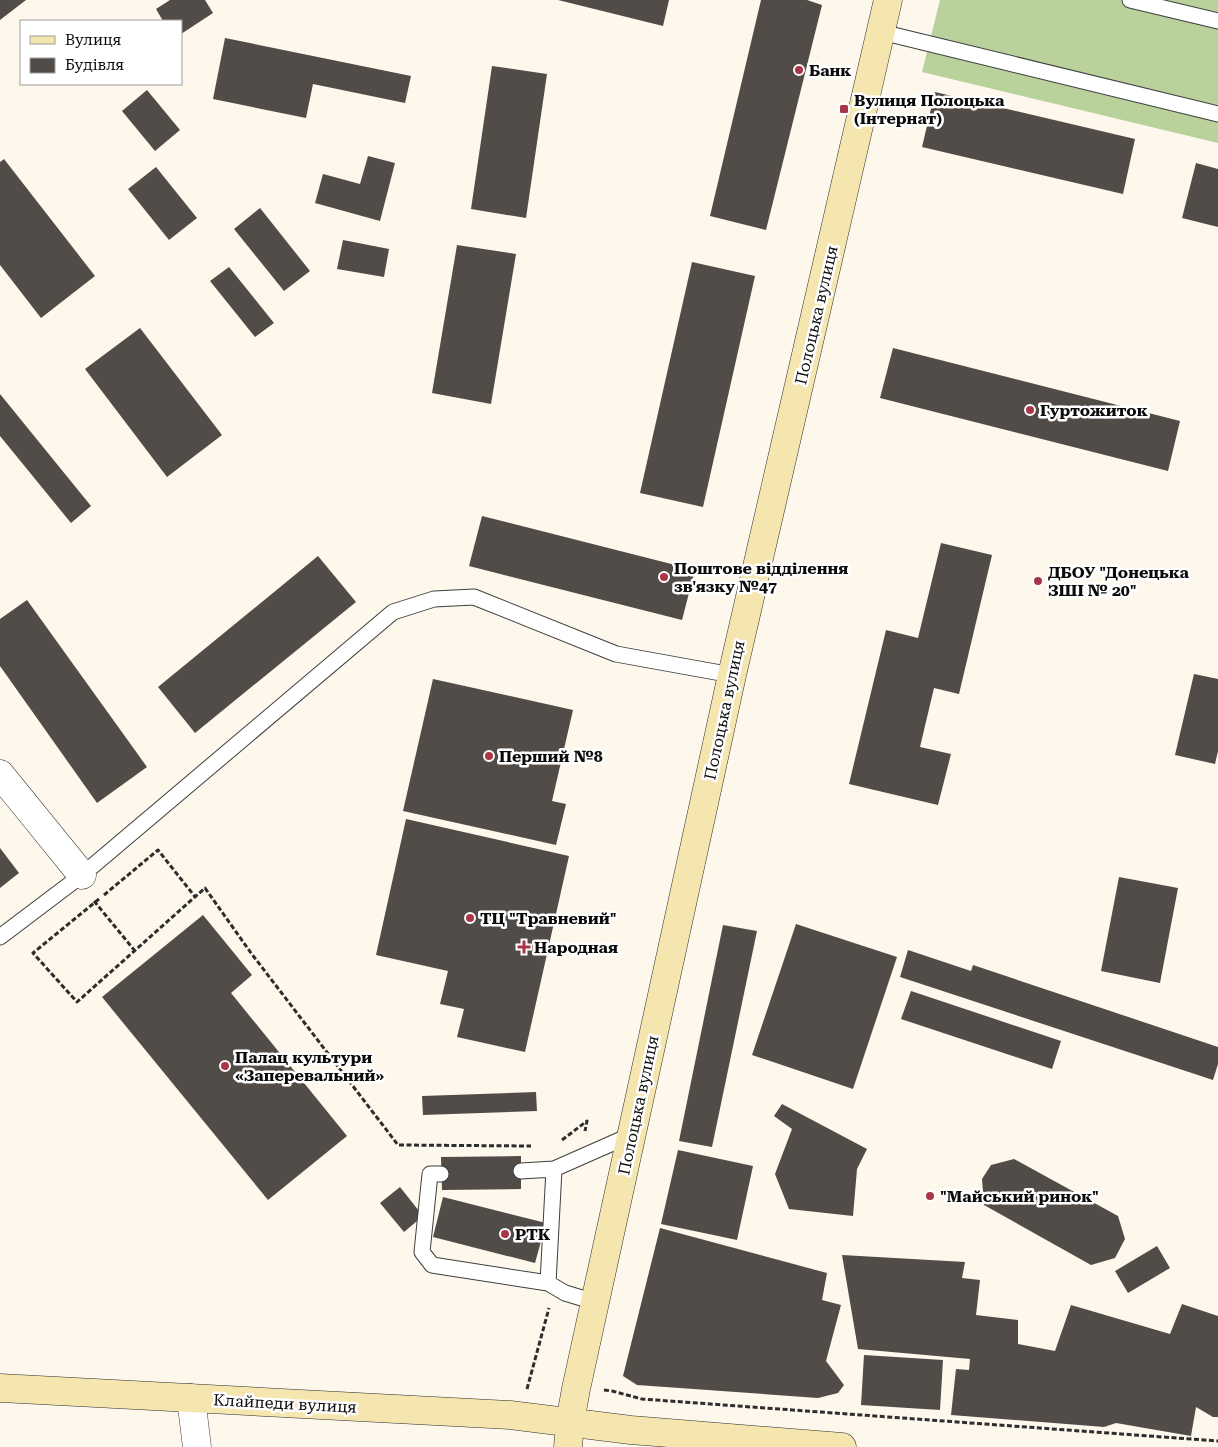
<svg xmlns="http://www.w3.org/2000/svg" width="1218" height="1447" font-family="'Roboto Serif',serif">
  <style>
    .forest { fill: #b9d19b }
    .building { fill: #524c49 }
    .lines { fill: none; stroke-linecap: round; stroke-linejoin: round }
    .lane-casing { stroke: #3e3e3e; stroke-width: 17 }
    .street-casing { stroke: #3e3e3e; stroke-width: 29 }
    .secondary-casing { stroke: #2d2d2d; stroke-width: 29 }
    .path { stroke: #2d2d2d; stroke-width: 3; stroke-dasharray: 5 2.5; stroke-linecap: butt }
    .lane { stroke: #fff; stroke-width: 15 }
    .street { stroke: #fff; stroke-width: 28 }
    .secondary { stroke: #f5e5ae; stroke-width: 28 }
    .poi-dot { fill: #a93547; stroke: #fff; stroke-width: 2 }
    .labels { text-anchor: middle; stroke-width: 5; stroke-linejoin: round; paint-order: stroke }
    .poi-label { font-size: 16px; font-weight: bold; fill: #0b0b0b; stroke: #fff; text-anchor: start }
    .street-label { font-size: 16px; fill: #0b0b0b; stroke: #fff }
  </style>
  <rect width="100%" height="100%" fill="#fdf7ec"/>
  <path class="forest" d="M940,0H1218V143L922,72Z"/>
  <path class="building" d="M0,0H26L0,20Z
    M170,0H205L213,13L181,34V21H163L156,9Z
    M558,0H669L663,26Z
    M761,0H807L822,5L766,230L710,216Z
    M225,38L411,76L405,103L313,84L306,118L213,99Z
    M492,66L547,74L526,218L471,209Z
    M147,90L180,130L155,151L122,111Z
    M935,92L1135,139L1123,194L922,147Z
    M368,156L395,163L380,221L315,203L323,174L360,184Z
    M4,159L95,276L41,318L0,265V162Z
    M1196,163L1218,169V227L1182,218Z
    M156,167L197,218L169,240L128,189Z
    M260,208L310,271L284,291L234,229Z
    M343,240L389,249L384,277L337,269Z
    M457,245L516,254L491,404L432,393Z
    M692,262L755,276L703,507L640,493Z
    M229,267L274,323L255,337L210,281Z
    M140,328L222,435L167,477L85,369Z
    M893,348L1180,421L1168,471L880,398Z
    M0,394L91,506L71,523L0,436Z
    M482,516L695,570L682,620L469,566Z
    M941,543L992,555L959,694L934,688L920,747L951,754L938,805L849,784L886,630L918,638Z
    M318,556L356,602L195,733L158,687Z
    M27,600L147,767L97,803L0,666V619Z
    M1194,674L1218,679V751L1215,764L1175,755Z
    M433,679L573,710L552,801L566,804L556,845L403,811Z
    M406,819L569,856L525,1052L457,1037L464,1009L440,1004L448,971L376,955Z
    M0,848L19,873L0,888Z
    M1119,877L1178,888L1160,983L1101,971Z
    M203,915L252,975L231,993L347,1136L268,1200L102,997Z
    M796,924L897,957L853,1089L752,1055Z
    M723,925L757,931L712,1147L679,1141Z
    M908,950L971,971L973,965L1218,1047V1064L1213,1080L900,977Z
    M911,991L1061,1041L1052,1069L901,1019Z
    M536,1092L537,1111L423,1115L422,1096Z
    M782,1104L867,1149L857,1169L853,1216L789,1209L775,1174L792,1129L774,1116Z
    M678,1150L753,1166L737,1240L661,1224Z
    M521,1156V1189L442,1190L441,1157Z
    M1014,1159L1118,1216L1125,1239L1115,1258L1091,1265L984,1205L982,1179L991,1165Z
    M400,1187L423,1216L404,1232L380,1203Z
    M443,1197L546,1223L535,1263L433,1237Z
    M660,1228L827,1273L822,1300L841,1305L826,1361L844,1385L838,1393L818,1398L637,1385L623,1376Z
    M1157,1246L1170,1268L1128,1293L1115,1271Z
    M842,1255L965,1262L962,1278L980,1280L976,1315L1018,1320V1344L1055,1351L1071,1305L1170,1334L1182,1304L1218,1316V1417H1213L1196,1407L1191,1436L1116,1423L1104,1427L951,1415L956,1369L969,1370L970,1359L858,1349Z
    M864,1355L943,1360L940,1410L861,1405Z"/>
  <g class="lines">
    <defs>
      <path id="lane" d="M1130,0L1218,21
        M881,32L1218,114
        M0,937L82,875L393,612L434,599L474,597L616,654L732,675
        M521,1171L554,1169
        M441,1174H430L422,1252L432,1265L548,1283
        M595,1302L565,1293L548,1283L554,1169L631,1135"/>
      <path id="street" d="M0,774L82,875
        M191,1398L197,1447"/>
      <path id="secondary" d="M0,1388L510,1415L631,1430L842,1447
        M568,1447L570,1422L576,1389L732,675L888,0"/>
    </defs>
    <use href="#lane" class="lane-casing"/>
    <use href="#street" class="street-casing"/>
    <use href="#secondary" class="secondary-casing"/>
    <path class="path" d="M104,895L158,850L196,898
      M99,899L33,953L77,1002L205,888L251,953L398,1145L531,1146
      M94,901L135,951
      M562,1140L587,1121L585,1131
      M527,1389L549,1308
      M604,1390L612,1391L642,1399L1218,1441"/>
    <use href="#lane" class="lane"/>
    <use href="#street" class="street"/>
    <use href="#secondary" class="secondary"/>
  </g>
  <g class="poi-dot">
    <circle cx="799" cy="70" r="5"/>
    <rect x="839" y="104" width="10" height="10" rx="2.5"/>
    <circle cx="1030" cy="410" r="5"/>
    <circle cx="664" cy="577" r="5"/>
    <circle cx="1038" cy="581" r="5"/>
    <circle cx="489" cy="756" r="5"/>
    <circle cx="470" cy="918" r="5"/>
    <path d="M521.5 939.5h5v5h5v5h-5v5h-5v-5h-5v-5h5z"/>
    <circle cx="225" cy="1066" r="5"/>
    <circle cx="930" cy="1196" r="5"/>
    <circle cx="505" cy="1234" r="5"/>
  </g>
  <g class="labels">
    <g class="poi-label">
      <text x="809" y="76">Банк</text>
      <text x="854" y="106">Вулиця Полоцька<tspan x="854" dy="18">(Інтернат)</tspan></text>
      <text x="1040" y="416">Гуртожиток</text>
      <text x="674" y="574">Поштове відділення<tspan x="674" dy="18">зв'язку №47</tspan></text>
      <text x="1048" y="578">ДБОУ "Донецька<tspan x="1048" dy="18">ЗШІ № 20"</tspan></text>
      <text x="499" y="762">Перший №8</text>
      <text x="480" y="924">ТЦ "Травневий"</text>
      <text x="534" y="953">Народная</text>
      <text x="235" y="1063">Палац культури<tspan x="235" dy="18">«Заперевальний»</tspan></text>
      <text x="940" y="1202">"Майський ринок"</text>
      <text x="515" y="1240">РТК</text>
    </g>
    <g class="street-label">
      <text transform="translate(816 315) rotate(-77)" y="6">Полоцька вулиця</text>
      <text transform="translate(724 710) rotate(-78)" y="6">Полоцька вулиця</text>
      <text transform="translate(638 1105) rotate(-78)" y="6">Полоцька вулиця</text>
      <text transform="translate(285 1403) rotate(3)" y="6">Клайпеди вулиця</text>
    </g>
  </g>
  <rect x="20" y="20" width="162" height="65" fill="#ffffff" stroke="#9d9d9d"/>
  <rect x="30" y="36" width="25" height="8" fill="#f5e5ae" stroke="#9d9d9d"/>
  <text x="65" y="45" font-size="15" fill="#0b0b0b">Вулиця</text>
  <rect x="30" y="58" width="25" height="15" fill="#524c49" stroke="#9d9d9d"/>
  <text x="65" y="70" font-size="15" fill="#0b0b0b">Будівля</text>
</svg>
